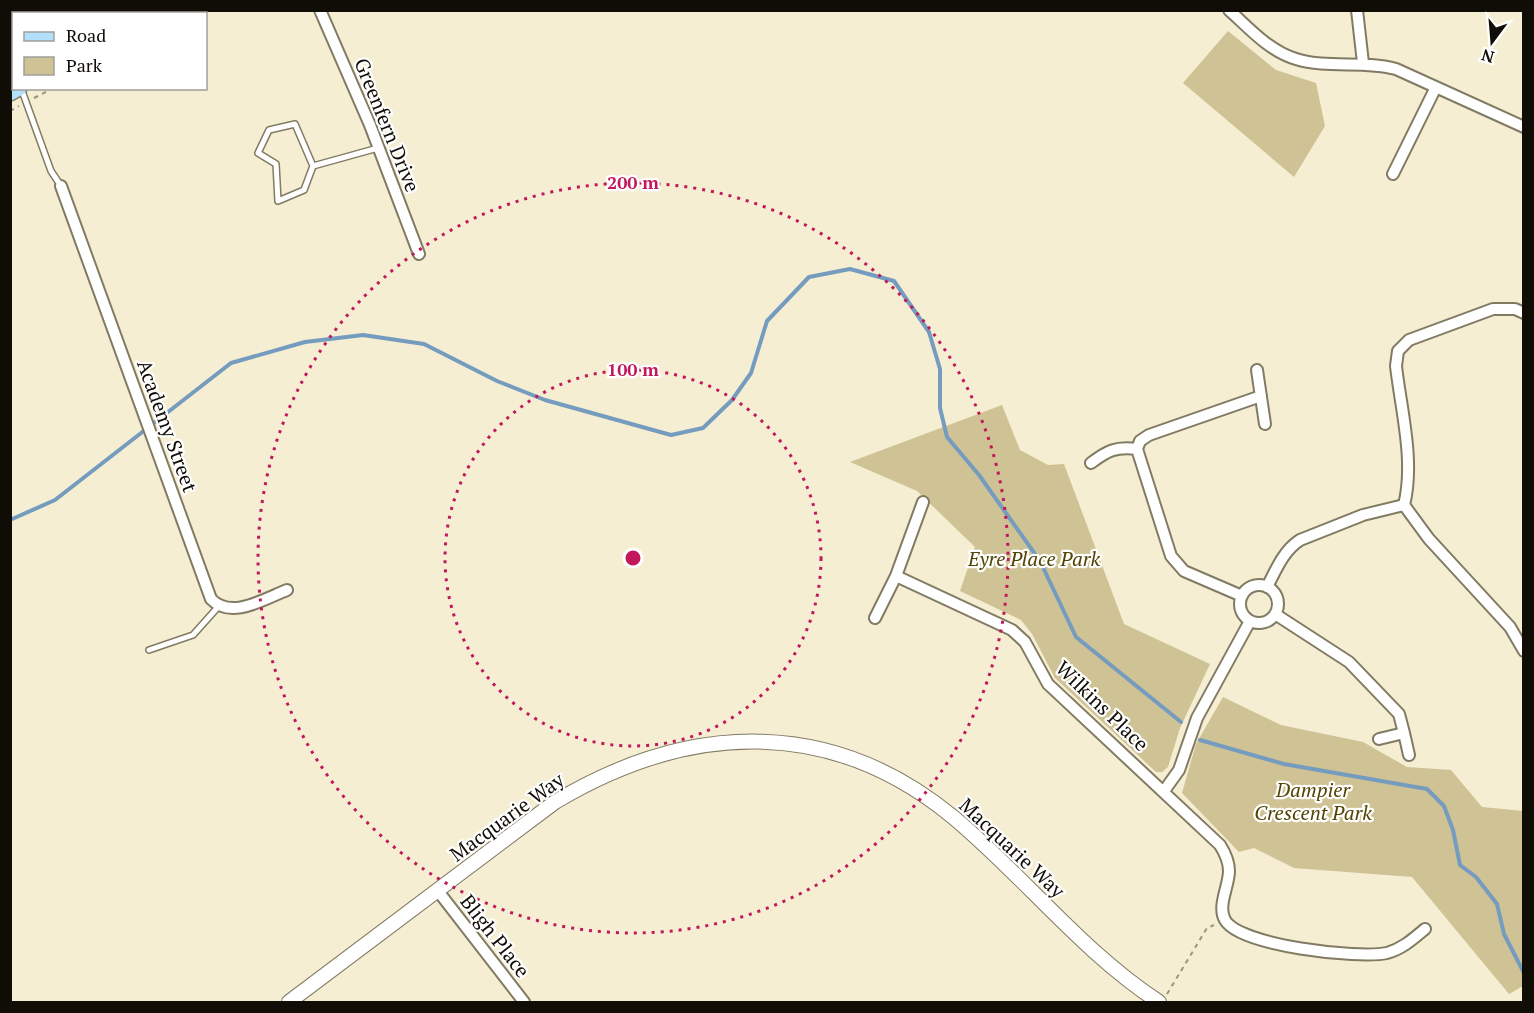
<svg xmlns="http://www.w3.org/2000/svg" width="1534" height="1013" font-family="'PT Serif',serif">
  <style>
    .green { fill: #cfc294 }
    .lines { fill: none; stroke-linecap: round; stroke-linejoin: round }
    .stream { stroke: #759cbf; stroke-width: 4 }
    .service-casing { stroke: #827b63; stroke-width: 8 }
    .minor-casing { stroke: #827b63; stroke-width: 14 }
    .tertiary-casing { stroke: #827b63; stroke-width: 16 }
    .secondary-casing { stroke: #827b63; stroke-width: 18 }
    .path { stroke: #9a9581; stroke-width: 2; stroke-dasharray: 4.5 4.5; stroke-linecap: butt }
    .service { stroke: #fff; stroke-width: 5 }
    .minor { stroke: #fff; stroke-width: 10 }
    .tertiary { stroke: #fff; stroke-width: 14 }
    .secondary { stroke: #b2e0fa; stroke-width: 15 }
    .ring { fill: none; stroke: #c2185b; stroke-width: 3; stroke-dasharray: 3 6 }
    .labels { text-anchor: middle; stroke-width: 4.5; stroke-linejoin: round; paint-order: stroke }
    .street-label { font-size: 20px; fill: #0f0d05; stroke: #fff }
    .park-label { font-size: 20px; font-style: italic; fill: #534403; stroke: #fff }
    .centre { fill: #c2185b; stroke: #fff; stroke-width: 3 }
    .ring-label { font-size: 18px; text-anchor: middle; font-weight: bold; fill: #c2185b; stroke: #fff; stroke-width: 4.5; stroke-linejoin: round; paint-order: stroke }
  </style>
  <rect width="100%" height="100%" fill="#f5eed2"/>
  <path class="green" d="M1228,31L1276,70L1316,83L1325,126L1294,177L1183,83Z
    M1002,405L1020,450L1048,465L1064,464L1124,624L1210,664L1180,728L1168,767L1162,772H1156L1055,678L1032,634L1021,620L960,591L975,547L917,491L850,462Z
    M1223,697L1281,725L1363,742L1407,767L1451,770L1482,807L1523,811V986L1509,994L1412,877L1294,868L1254,848L1239,852L1182,793L1196,744Z"/>
  <g class="lines">
    <path class="stream" d="M10,520L55,500L231,363L305,342L363,335L424,344L497,381L545,400L671,435L703,428L732,400L751,373L767,321L809,277L850,269L894,281L929,332L940,369V408L947,437L979,475L1040,561L1076,637L1181,722
      M1200,740L1284,764L1427,789L1444,806L1453,830L1460,865L1476,877L1497,904L1504,934L1524,973"/>
    <defs>
      <path id="service" d="M21,88L51,171L61,186
        M313,166L295,124L269,130L258,153L276,164L278,201L304,190L313,166L378,148
        M149,650L193,635L218,607"/>
      <path id="minor" d="M320,10L370,125L419,254
        M1229,10C1249,28 1269,51 1296,59C1328,69 1363,60 1396,69L1524,127
        M1357,10L1363,63
        M1393,174L1436,87
        M61,186L211,599C231,620 264,599 287,590
        M1524,313L1515,309H1493L1409,340L1398,351L1396,366C1401,410 1415,461 1404,505L1429,539L1510,627L1524,651
        M1257,370L1265,424
        M1091,463C1107,451 1116,446 1137,449
        M896,576L1012,630L1025,642L1048,684L1220,845C1225,853 1229,861 1229,871C1229,886 1217,906 1225,920C1240,946 1358,959 1387,953C1402,949 1413,939 1425,929
        M1240 604a19 19 0 1 1 38 0a19 19 0 1 1-38 0Z
        M1267,587C1276,570 1283,551 1300,540L1363,515L1404,505
        M1242,596L1184,571L1171,556L1137,449L1140,441L1149,435L1261,396
        M1275,614L1349,662L1399,714L1404,733
        M875,618L896,576L923,502
        M1379,739L1404,733L1409,755
        M1164,791L1179,770L1197,718L1250,621
        M438,891L524,1002"/>
      <path id="tertiary" d="M289,1002L555,802C687,723 829,715 953,817C1024,876 1081,951 1159,1002"/>
      <path id="secondary" d="M123,14L129,10
        M167,14L173,10
        M10,64L14,63
        M10,93L19,88"/>
    </defs>
    <use href="#service" class="service-casing"/>
    <use href="#minor" class="minor-casing"/>
    <use href="#tertiary" class="tertiary-casing"/>
    <use href="#secondary" class="secondary-casing"/>
    <path class="path" d="M30,14L36,10
      M199,14L205,10
      M10,48L14,45
      M34,98L54,88
      M10,111L19,106
      M1167,994L1207,928L1214,925"/>
    <use href="#service" class="service"/>
    <use href="#minor" class="minor"/>
    <use href="#tertiary" class="tertiary"/>
    <use href="#secondary" class="secondary"/>
  </g>
  <g class="ring">
    <circle cx="633" cy="558" r="188"/>
    <circle cx="633" cy="558" r="375"/>
  </g>
  <g class="labels">
    <g class="street-label">
      <text transform="translate(387 125) rotate(68)" y="7">Greenfern Drive</text>
      <text transform="translate(167 426) rotate(70)" y="7">Academy Street</text>
      <text transform="translate(1102 706) rotate(44)" y="7">Wilkins Place</text>
      <text transform="translate(507 817) rotate(-36)" y="7">Macquarie Way</text>
      <text transform="translate(1012 848) rotate(43)" y="7">Macquarie Way</text>
      <text transform="translate(495 936) rotate(52)" y="7">Bligh Place</text>
    </g>
    <g class="park-label">
      <text x="1034" y="566">Eyre Place Park</text>
      <text x="1313" y="797">Dampier<tspan x="1313" dy="23">Crescent Park</tspan></text>
    </g>
  </g>
  <circle cx="633" cy="558" r="9" class="centre"/>
  <g class="ring-label">
    <text x="633" y="189">200 m</text>
    <text x="633" y="376">100 m</text>
  </g>
  <rect width="1534" height="1013" fill="none" stroke="#0f0d05" stroke-width="24"/>
  <rect x="12" y="12" width="195" height="78" fill="#ffffff" stroke="#9f9e9b" stroke-width="1.5"/>
  <rect x="24" y="32" width="30" height="9" fill="#b2e0fa" stroke="#9f9e9b" stroke-width="1.5"/>
  <text x="66" y="42" font-size="18" fill="#0f0d05">Road</text>
  <rect x="24" y="57" width="30" height="18" fill="#cfc294" stroke="#9f9e9b" stroke-width="1.5"/>
  <text x="66" y="72" font-size="18" fill="#0f0d05">Park</text>
  <g transform="translate(1492 42) rotate(196)" stroke="#ffffff" stroke-width="4.5" paint-order="stroke">
  <path d="M0-4.5L10 22L0 15L-10 22Z" fill="#0f0d05"/>
  <text y="-9" font-size="16" font-weight="bold" text-anchor="middle" fill="#0f0d05">N</text>
  </g>
</svg>
